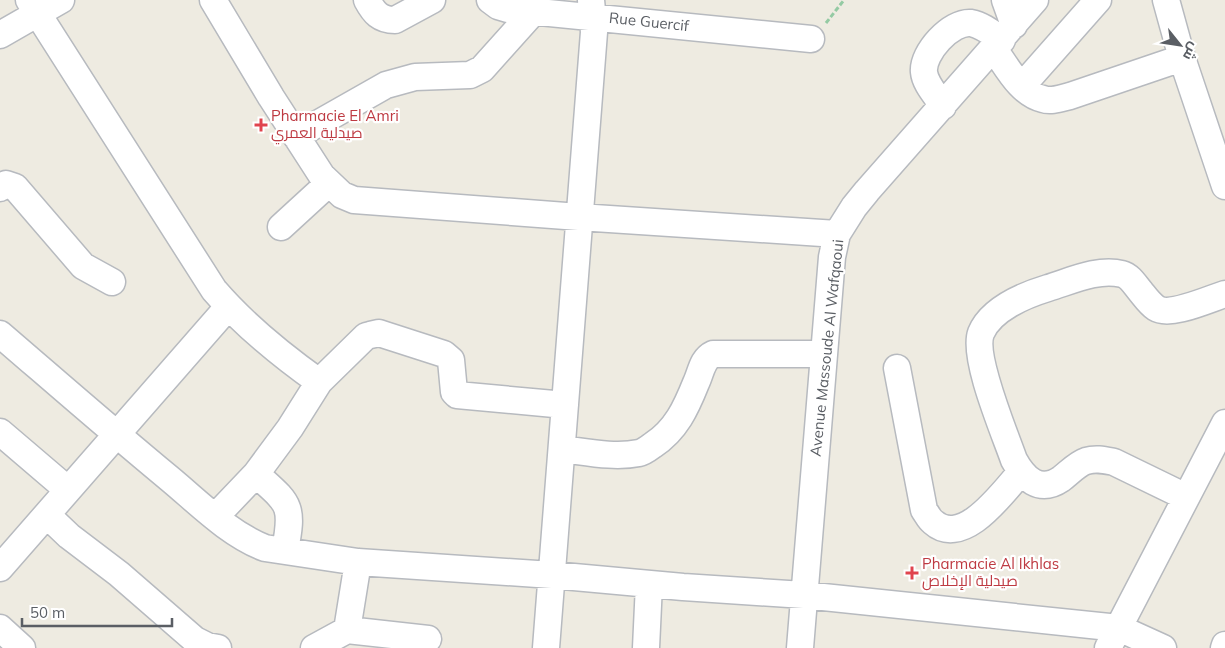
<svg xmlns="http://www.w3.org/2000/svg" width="1225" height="648" font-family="Mulish,Cairo,sans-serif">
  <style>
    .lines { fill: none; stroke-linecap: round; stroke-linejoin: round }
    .minor-casing { stroke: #b7babf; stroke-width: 29 }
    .path { stroke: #94caa3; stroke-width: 3; stroke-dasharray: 5 2.5; stroke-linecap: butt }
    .minor { stroke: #fff; stroke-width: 26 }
    .health-dot { fill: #e0444e; stroke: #fff; stroke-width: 2 }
    .labels { text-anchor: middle; stroke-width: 4.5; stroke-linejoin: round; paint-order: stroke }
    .street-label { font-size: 15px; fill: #5a5e64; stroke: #fff }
    .health-label { font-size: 15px; fill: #be3a42; stroke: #fff; text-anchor: start }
  </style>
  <rect width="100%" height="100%" fill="#eeebe1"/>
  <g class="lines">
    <defs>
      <path id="minor" d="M29,0L214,290C244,325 281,355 319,382L290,428L256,474L215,517
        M213,0L271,97L322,176L342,195L354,200L579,217L837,234
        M367,0C374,13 380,20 395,20L432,0
        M490,0L498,6L508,9L811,39
        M1005,0L1014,25
        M1166,0L1182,58L1225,186
        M0,35L61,0
        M994,49C1006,65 1020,94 1043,99C1051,102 1061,98 1070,96L1182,58
        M1022,86L1098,0
        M943,106C937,96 925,84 924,72C922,53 951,21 971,23C982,25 992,33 1002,40
        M296,136L386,85L415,77L470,75L482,69L534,11
        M0,188L6,184L15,187L83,266L112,282
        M281,227L329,183
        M0,334C57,383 113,432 170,479C200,504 229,534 265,548L358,562L552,575L683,587L804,595L1119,628L1163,648
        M897,368L924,510C927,514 929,519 933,522C963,549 1003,492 1021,472
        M319,382L366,336L370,335L379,333L385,335L444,354L451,360L454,392L457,395L565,405
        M0,432L68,490
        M562,449C587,452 614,458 639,453C644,452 649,448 653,445C676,430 686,408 696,383C701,373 702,359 713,354H824
        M256,474C289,504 294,504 285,550
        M1186,497L1114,462C1104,460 1096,458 1086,461C1077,464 1069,473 1061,479C1039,494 1024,478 1014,460C1005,434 972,357 981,333C991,309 1025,295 1048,288C1071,281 1098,268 1122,274C1130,276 1135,285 1141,292C1145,297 1150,304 1156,308C1170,317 1209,299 1225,294
        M47,515L69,536L119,574L195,640L207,646L218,648
        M0,568L228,307
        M0,628L22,648
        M347,630L428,639
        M314,648L347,630L358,562
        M546,648L594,32L591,0
        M646,648L649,584
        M800,648L832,257L837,234L854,207L867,191L1035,0
        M1108,648L1225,423
        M1224,648L1225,645"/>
    </defs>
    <use href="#minor" class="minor-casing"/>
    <path class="path" d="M826,23L844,0"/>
    <use href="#minor" class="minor"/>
  </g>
  <g class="health-dot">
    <path d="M258.5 117.5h5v5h5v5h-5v5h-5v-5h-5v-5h5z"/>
    <path d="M909.5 565.5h5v5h5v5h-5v5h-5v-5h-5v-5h5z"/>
  </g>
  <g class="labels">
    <g class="street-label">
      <text transform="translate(649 22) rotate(6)" y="5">Rue Guercif</text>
      <text transform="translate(827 348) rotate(-84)" y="5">Avenue Massoude Al Wafqaoui</text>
    </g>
    <g class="health-label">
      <text x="271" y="121">Pharmacie El Amri<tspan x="271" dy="17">صيدلية العمري</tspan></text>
      <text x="922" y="569">Pharmacie Al Ikhlas<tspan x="922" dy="17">صيدلية الإخلاص</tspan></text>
    </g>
  </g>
  <g transform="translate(1180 45) rotate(120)" stroke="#ffffff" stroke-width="4" paint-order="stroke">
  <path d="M0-4L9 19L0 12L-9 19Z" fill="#5a5e64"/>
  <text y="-8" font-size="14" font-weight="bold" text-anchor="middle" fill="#5a5e64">ش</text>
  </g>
  <path d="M22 618v8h150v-8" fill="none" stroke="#5a5e64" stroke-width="2.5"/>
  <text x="30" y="618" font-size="15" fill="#5a5e64" stroke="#ffffff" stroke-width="4" paint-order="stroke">50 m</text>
</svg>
